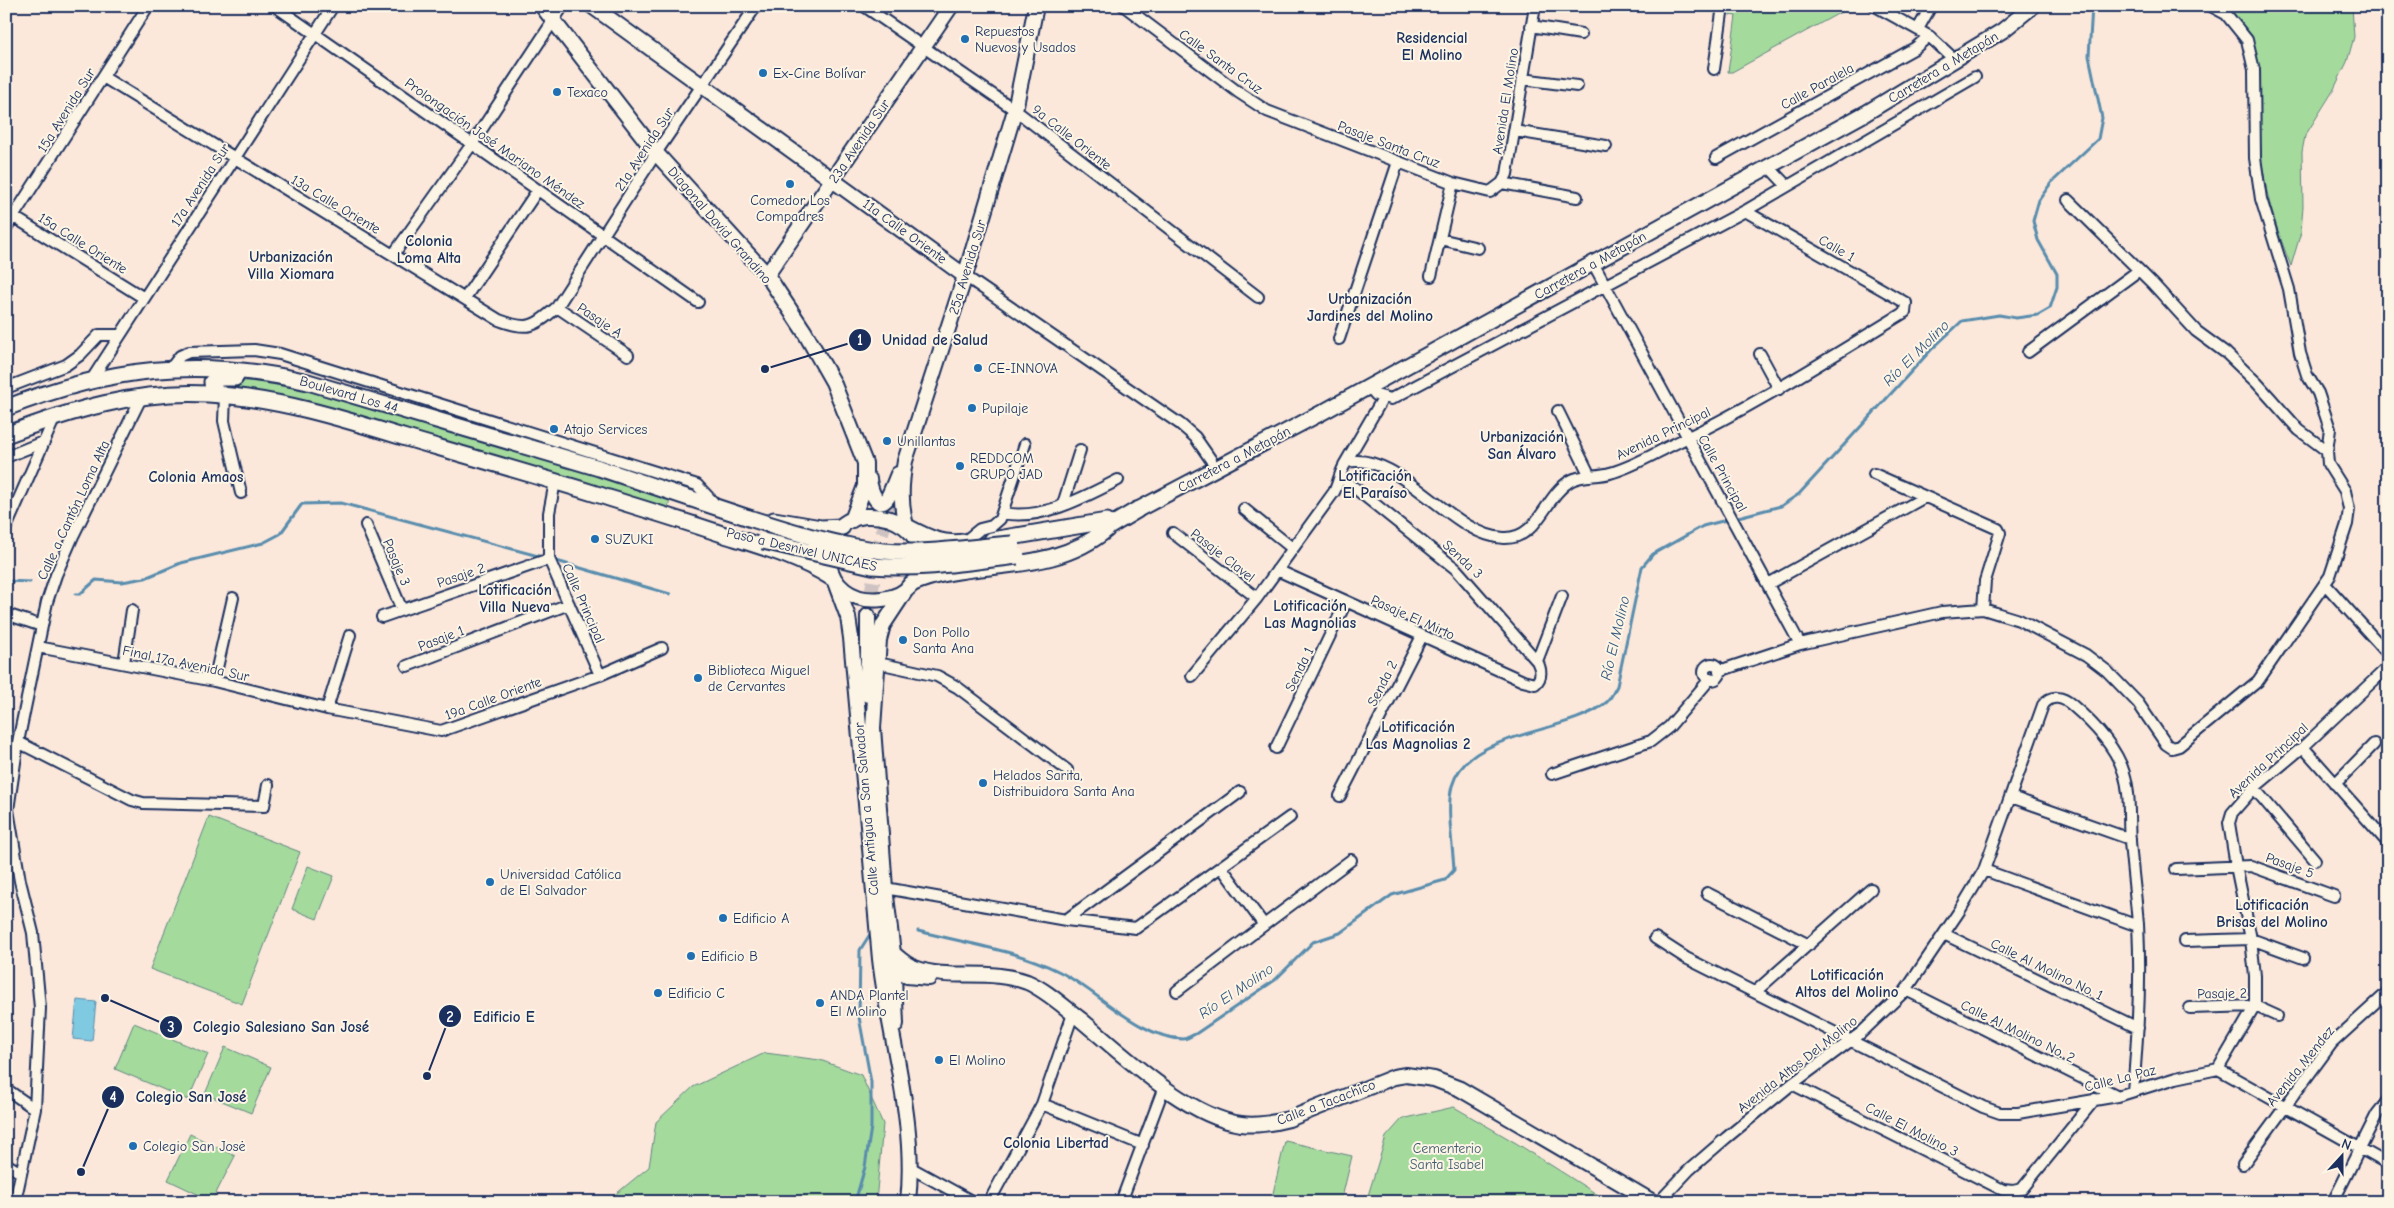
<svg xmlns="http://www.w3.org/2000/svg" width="2394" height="1208" font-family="'Comic Neue',sans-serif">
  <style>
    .green { fill: #a5da9d; stroke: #60847e }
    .water { fill: #80cae1; stroke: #588cad }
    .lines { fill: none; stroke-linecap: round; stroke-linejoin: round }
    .stream { stroke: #588cad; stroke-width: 3 }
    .major-tunnel { stroke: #cec3c2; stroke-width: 14; stroke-dasharray: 14 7; stroke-linecap: butt }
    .minor-casing { stroke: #1b2f5e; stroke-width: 14 }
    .major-casing { stroke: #1b2f5e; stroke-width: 18 }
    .highway-casing { stroke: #1b2f5e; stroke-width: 19 }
    .minor { stroke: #fcf5e5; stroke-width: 10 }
    .major { stroke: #fcf5e5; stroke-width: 14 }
    .highway { stroke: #fcf5e5; stroke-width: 15 }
    .highway-bridge-casing { stroke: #1b2f5e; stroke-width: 19; stroke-linecap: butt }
    .highway-bridge { stroke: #fcf5e5; stroke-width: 15 }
    .poi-dot { fill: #1f6fb2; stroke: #fcf5e5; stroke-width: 2 }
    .labels { text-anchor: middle; stroke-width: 4; stroke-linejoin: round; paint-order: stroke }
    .poi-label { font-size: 14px; fill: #1b2f5e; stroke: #fcf5e5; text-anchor: start }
    .street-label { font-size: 14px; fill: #1b2f5e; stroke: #fcf5e5 }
    .park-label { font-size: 14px; fill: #3e5a6e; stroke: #fcf5e5 }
    .neighbourhood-label { font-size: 15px; font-weight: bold; fill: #1b2f5e; stroke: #fcf5e5 }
    .water-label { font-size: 15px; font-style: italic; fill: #34567f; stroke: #fcf5e5 }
    .leader { fill: none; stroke: #1b2f5e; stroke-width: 2 }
    .callout-dot { fill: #1b2f5e; stroke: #fcf5e5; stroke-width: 2 }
    .mark-label { font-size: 15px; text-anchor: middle; font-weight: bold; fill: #fff }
    .callout-label { font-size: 15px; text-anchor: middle; font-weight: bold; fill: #1b2f5e; stroke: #fcf5e5; stroke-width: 4; stroke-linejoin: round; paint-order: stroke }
  </style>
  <rect width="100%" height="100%" fill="#fbe8db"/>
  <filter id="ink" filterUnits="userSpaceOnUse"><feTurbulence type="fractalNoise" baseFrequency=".02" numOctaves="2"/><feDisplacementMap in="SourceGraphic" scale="10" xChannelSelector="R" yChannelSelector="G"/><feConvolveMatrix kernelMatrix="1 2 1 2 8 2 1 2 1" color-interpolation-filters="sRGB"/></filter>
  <g filter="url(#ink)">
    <path class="green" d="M1731,6H1852L1732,72H1728L1736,16L1730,15Z
      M2222,6H2352L2354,37L2347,62L2333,91L2305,136L2302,152L2303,206L2301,232L2291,266C2278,233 2266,198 2262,163C2257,123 2266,69 2248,34C2243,23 2231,14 2222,6Z
      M222,380L264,382L276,380L336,395L670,499L668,509L221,388L219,382Z
      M209,817L300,852L242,1004L150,969Z
      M308,866L334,876L317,919L292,909Z
      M134,1023L208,1054L188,1100L115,1069Z
      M225,1047L271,1067L251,1113L205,1094Z
      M765,1053L820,1060L861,1075L883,1124L876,1202H606L649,1167L656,1122L693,1087Z
      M1454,1107L1516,1143L1609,1202H1366L1386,1137L1402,1119Z
      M190,1134L235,1156L212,1201L168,1180Z
      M1285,1141L1352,1156L1341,1202H1271Z"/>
    <path class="water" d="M77,1000L96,1002L92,1041L73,1039Z"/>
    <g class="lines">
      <path class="stream" d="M553,560L670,594
        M6,581L30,582
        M76,594H80L96,580L122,582L145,578L181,563L263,543L280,534L302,504L341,503L542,557
        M918,931C964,943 1017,950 1060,972C1098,991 1139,1038 1183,1039C1187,1039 1193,1035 1197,1033L1275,980L1313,942L1340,933L1392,895L1445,880L1454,870C1453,846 1446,808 1452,786C1468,729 1566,736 1607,702C1611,698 1614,691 1617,686L1642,567L1653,554L1703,526L1781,506L1799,494L1931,350L1962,321L1999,315L2016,318L2038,315L2050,308L2057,287V274L2038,240L2033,221L2039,200L2051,183L2098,139L2102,118L2089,56L2092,6
        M855,1202L865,1167L871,1127V1082L859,1017L860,950L872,931"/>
      <path class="major-tunnel" d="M868,616L879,543L892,498"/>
      <defs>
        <path id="minor" d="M275,6L698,302
          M864,6L1015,110L1258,297
          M1124,6L1238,92L1267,111L1453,183L1490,192L1502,183L1507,174L1535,6
          M1875,6L1929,36L1954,59
          M1531,26L1581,34
          M1918,29L1931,6
          M1714,69L1723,6
          M103,77L499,320C528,331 535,327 557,307L656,153L756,6
          M1522,79L1577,86
          M1515,131L1606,146
          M1716,158L1915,48L1929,36
          M1769,167L1787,186
          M1502,183L1577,197
          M2068,200L2153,284L2196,331L2226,353L2257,383L2299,430L2327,451
          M6,212L144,298
          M6,228L148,6
          M1440,239L1478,248
          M393,255L472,144L563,6
          M1593,263L1800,644
          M965,276L1180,424L1195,437L1211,460
          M1431,276L1453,183
          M465,298L537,191
          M557,307L628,355
          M1339,339L1398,162
          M2028,352L2138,271
          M1760,354L1779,389
          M171,368L180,356L189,352L254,350L280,354L697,485L713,502
          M92,379L333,6
          M1369,387L1376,395L1391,399L1745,211L1975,77
          M6,388L66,365L80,355L99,335H120
          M225,396L224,421L241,493
          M1558,411L1590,476
          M6,457L43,442
          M1344,465L1383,398
          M1874,474L1998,529L2000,533L1985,581L1983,609
          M555,482L549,513V559L600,675
          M1063,504L1080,450
          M1244,509L1292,548
          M1003,513C1041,521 1085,497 1118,480
          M366,525L402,610
          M6,528L55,417
          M1173,533L1257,598
          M964,542L980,529L992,526L1000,519L1025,444
          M1277,570L1523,681L1535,684C1543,677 1541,669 1537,661L1456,569L1341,477
          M1768,584L1925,497
          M2325,584L2388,654
          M6,614L42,626
          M382,617L549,559
          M38,647L214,681L327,709L441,731L600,675L662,648
          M1537,661L1562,596
          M124,663L132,610
          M878,663L937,676L957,687L1067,770
          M1704 672a8 8 0 1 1 16 0a8 8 0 1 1-16 0Z
          M407,666L569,604
          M1719,671L1800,644L1942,612L1983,609L2019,620L2086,655L2107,671L2138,703L2166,744L2172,748L2179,746L2258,681L2330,576L2347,524L2349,509L2345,491L2328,464L2327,451L2330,429L2318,393L2307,375L2300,353L2289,289L2261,199L2255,158L2254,70L2247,40L2226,14L2211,6
          M1192,676L1257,598L1334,492C1339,483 1340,469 1347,462C1399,450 1453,537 1504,538C1539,539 1544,497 1570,481C1582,474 1597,477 1610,473C1632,467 1652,455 1672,445C1753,407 1829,358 1905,312L1906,303L1745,211
          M214,681L233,598
          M327,709L350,635
          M18,742L132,800L143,803L264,806L268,785
          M2303,747L2388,843
          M1276,748L1346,602
          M1552,774L1651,741L1669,727L1710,679
          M2335,784L2374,744
          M2254,788L2315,860
          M1340,796L1422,636
          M2011,797L2130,839
          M1222,868L1264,925L1351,860
          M2176,869L2251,866L2334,896
          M1984,870L2138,926
          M885,888L1066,920L1136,928L1290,817
          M1707,893L1809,945
          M1066,920L1240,792
          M1944,934L2138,1028
          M1655,938L1686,958L1983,1107L2000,1113H2018L2118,1096L2176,1078L2218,1069L2388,1164
          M2185,941L2251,939L2303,958
          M1906,990L2118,1096
          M1177,991L1264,925
          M1755,992L1871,889
          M2190,1008L2255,1006L2277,1016
          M2218,1069L2255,1006V976L2251,939L2236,866L2229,823L2232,813L2254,788L2303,747L2388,667
          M1792,1084L2003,1190L2013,1191L2022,1189L2095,1099
          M6,1089L35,1109
          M1042,1104L1143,1145
          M6,1164L21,1173
          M2243,1164L2332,1043L2388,992
          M911,1168L973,1202
          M15,1202L35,1109L40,1008L33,933L20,881L8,810L18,742L47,602L56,575L73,536L142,396
          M989,1202L1042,1104L1073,1014
          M1121,1202L1164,1087
          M1659,1202L1689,1170L1726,1138L1792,1084L1861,1033L1906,990L1960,910L1984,870L2043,705C2051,694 2063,697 2072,705C2093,723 2116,746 2124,773C2131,795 2128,819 2130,841C2132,869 2136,897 2138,924C2141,980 2138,1036 2133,1091
          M2333,1202L2377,1114L2388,1100"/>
        <path id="major" d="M542,6L656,153L767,275L804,331L833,382L865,463V486L852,520
          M592,6L965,276
          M767,275L951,6
          M869,479C870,487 877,514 888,497C892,490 895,481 898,474
          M1137,510L1323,412L1866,113L2002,31L2033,6
          M865,516C934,513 939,593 882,599C818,607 810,522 865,516Z
          M906,526C900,503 901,484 905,461L965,276L1015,110L1036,6
          M835,582L848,617L851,638L880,959C889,1039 917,1120 908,1202
          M868,695V616
          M893,953C900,959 906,965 915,968C948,981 990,968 1027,982C1046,990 1064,1007 1080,1019C1121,1053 1187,1117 1241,1124C1257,1126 1274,1123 1289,1119L1394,1077L1406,1075L1434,1079L1460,1089L1653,1202
          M889,965L907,976L929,978
          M896,1024L893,953L885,888L873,728L879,640L883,625L908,587"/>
        <path id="highway" d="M225,396L213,390L212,382L218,378H235
          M6,408C109,367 200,357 308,382L599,468L749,518
          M6,435C71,410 138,390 208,394C276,398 341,418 406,438C468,456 531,474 593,493C637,507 681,520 725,535C763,547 799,557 832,578
          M774,520L821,528L842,527
          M909,528C928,538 943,545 964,542
          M1100,532L1137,510
          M992,540L1107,521
          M911,584C972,557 1049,578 1107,529"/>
      </defs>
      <use href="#minor" class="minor-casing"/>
      <use href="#major" class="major-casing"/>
      <use href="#highway" class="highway-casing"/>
      <use href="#minor" class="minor"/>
      <use href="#major" class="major"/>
      <use href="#highway" class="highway"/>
      <defs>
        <path id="highway-bridge" d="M749,518C793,532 837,546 883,551C925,555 970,547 1012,544
          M763,541L872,566C921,570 968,562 1017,556"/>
      </defs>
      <use href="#highway-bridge" class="highway-bridge-casing"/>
      <use href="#highway-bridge" class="highway-bridge"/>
    </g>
  </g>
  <g class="poi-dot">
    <circle cx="965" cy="39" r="5"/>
    <circle cx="763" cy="73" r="5"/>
    <circle cx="557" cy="92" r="5"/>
    <circle cx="790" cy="184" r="5"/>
    <circle cx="978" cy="368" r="5"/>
    <circle cx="972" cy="408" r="5"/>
    <circle cx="554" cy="429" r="5"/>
    <circle cx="887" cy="441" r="5"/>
    <circle cx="960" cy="466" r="5"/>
    <circle cx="595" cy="539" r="5"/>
    <circle cx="903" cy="640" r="5"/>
    <circle cx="698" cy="678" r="5"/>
    <circle cx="983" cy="783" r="5"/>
    <circle cx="490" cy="882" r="5"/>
    <circle cx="723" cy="918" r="5"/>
    <circle cx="691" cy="956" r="5"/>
    <circle cx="658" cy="993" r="5"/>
    <circle cx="820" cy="1003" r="5"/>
    <circle cx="939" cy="1060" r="5"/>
    <circle cx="133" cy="1146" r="5"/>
  </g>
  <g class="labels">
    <g class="poi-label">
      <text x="975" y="36">Repuestos<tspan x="975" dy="16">Nuevos y Usados</tspan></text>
      <text x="773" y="78">Ex-Cine Bolívar</text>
      <text x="567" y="97">Texaco</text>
      <text x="790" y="205" text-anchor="middle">Comedor Los<tspan x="790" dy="16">Compadres</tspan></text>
      <text x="988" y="373">CE-INNOVA</text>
      <text x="982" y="413">Pupilaje</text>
      <text x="564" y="434">Atajo Services</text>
      <text x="897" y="446">Unillantas</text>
      <text x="970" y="463">REDDCOM<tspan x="970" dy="16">GRUPO JAD</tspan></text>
      <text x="605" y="544">SUZUKI</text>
      <text x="913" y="637">Don Pollo<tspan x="913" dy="16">Santa Ana</tspan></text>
      <text x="708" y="675">Biblioteca Miguel<tspan x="708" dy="16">de Cervantes</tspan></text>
      <text x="993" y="780">Helados Sarita,<tspan x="993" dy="16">Distribuidora Santa Ana</tspan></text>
      <text x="500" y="879">Universidad Católica<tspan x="500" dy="16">de El Salvador</tspan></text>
      <text x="733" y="923">Edificio A</text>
      <text x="701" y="961">Edificio B</text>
      <text x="668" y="998">Edificio C</text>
      <text x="830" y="1000">ANDA Plantel<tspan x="830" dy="16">El Molino</tspan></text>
      <text x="949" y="1065">El Molino</text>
      <text x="143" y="1151">Colegio San Josė</text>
    </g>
    <g class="street-label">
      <text transform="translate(1221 61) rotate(36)" y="5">Calle Santa Cruz</text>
      <text transform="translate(1943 67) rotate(-31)" y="5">Carretera a Metapán</text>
      <text transform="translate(1817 86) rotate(-29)" y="5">Calle Paralela</text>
      <text transform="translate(1505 101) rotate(-81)" y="5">Avenida El Molino</text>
      <text transform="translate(66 110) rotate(-58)" y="5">15a Avenida Sur</text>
      <text transform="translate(1072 137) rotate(38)" y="5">9a Calle Oriente</text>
      <text transform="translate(859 141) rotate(-56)" y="5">23a Avenida Sur</text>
      <text transform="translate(495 143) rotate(35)" y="5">Prolongación José Mariano Méndez</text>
      <text transform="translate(1389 144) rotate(21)" y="5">Pasaje Santa Cruz</text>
      <text transform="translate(644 149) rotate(-57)" y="5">21a Avenida Sur</text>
      <text transform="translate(200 185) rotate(-57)" y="5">17a Avenida Sur</text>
      <text transform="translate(336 204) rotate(31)" y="5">13a Calle Oriente</text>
      <text transform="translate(720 225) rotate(49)" y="5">Diagonal David Grandino</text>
      <text transform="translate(905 231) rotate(36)" y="5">11a Calle Oriente</text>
      <text transform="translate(83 243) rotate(32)" y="5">15a Calle Oriente</text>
      <text transform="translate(1837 248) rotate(30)" y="5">Calle 1</text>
      <text transform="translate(1590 265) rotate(-29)" y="5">Carretera a Metapán</text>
      <text transform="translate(967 267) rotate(-73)" y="5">25a Avenida Sur</text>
      <text transform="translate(600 320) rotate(34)" y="5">Pasaje A</text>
      <text transform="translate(349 394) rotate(16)" y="5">Boulevard Los 44</text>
      <text transform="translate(1663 433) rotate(-26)" y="5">Avenida Principal</text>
      <text transform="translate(1234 459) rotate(-28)" y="5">Carretera a Metapán</text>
      <text transform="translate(1723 473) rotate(61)" y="5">Calle Principal</text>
      <text transform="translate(73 510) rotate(-65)" y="5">Calle a Cantón Loma Alta</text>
      <text transform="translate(802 549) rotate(13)" y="5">Paso a Desnivel UNICAES</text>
      <text transform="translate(1223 555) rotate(38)" y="5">Pasaje Clavel</text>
      <text transform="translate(1463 559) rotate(43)" y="5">Senda 3</text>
      <text transform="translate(397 562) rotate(67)" y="5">Pasaje 3</text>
      <text transform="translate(461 575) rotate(-19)" y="5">Pasaje 2</text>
      <text transform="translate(584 603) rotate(66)" y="5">Calle Principal</text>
      <text transform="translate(1413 617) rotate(24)" y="5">Pasaje El Mirto</text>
      <text transform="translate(441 638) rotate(-21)" y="5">Pasaje 1</text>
      <text transform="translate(186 663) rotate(12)" y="5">Final 17a Avenida Sur</text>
      <text transform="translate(1299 669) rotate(-64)" y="5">Senda 1</text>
      <text transform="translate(1382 683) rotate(-63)" y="5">Senda 2</text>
      <text transform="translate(493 698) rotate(-20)" y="5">19a Calle Oriente</text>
      <text transform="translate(2268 760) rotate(-43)" y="5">Avenida Principal</text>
      <text transform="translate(866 809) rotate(-95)" y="5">Calle Antigua a San Salvador</text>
      <text transform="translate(2290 865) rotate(20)" y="5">Pasaje 5</text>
      <text transform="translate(2047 969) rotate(26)" y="5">Calle Al Molino No. 1</text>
      <text transform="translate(2222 993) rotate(-1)" y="5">Pasaje 2</text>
      <text transform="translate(2018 1031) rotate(26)" y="5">Calle Al Molino No. 2</text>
      <text transform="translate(1797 1064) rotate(-38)" y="5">Avenida Altos Del Molino</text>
      <text transform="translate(2300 1066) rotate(-51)" y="5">Avenida Mendez</text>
      <text transform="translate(2120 1078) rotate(-14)" y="5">Calle La Paz</text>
      <text transform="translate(1326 1102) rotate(-21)" y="5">Calle a Tacachico</text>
      <text transform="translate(1912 1129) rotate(27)" y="5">Calle El Molino 3</text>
    </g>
    <g class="park-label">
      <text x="1447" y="1153">Cementerio<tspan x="1447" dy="16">Santa Isabel</tspan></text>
    </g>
    <g class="neighbourhood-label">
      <text x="1432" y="43">Residencial<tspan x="1432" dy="17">El Molino</tspan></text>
      <text x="429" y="246">Colonia<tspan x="429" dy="17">Loma Alta</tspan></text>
      <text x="291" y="262">Urbanización<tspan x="291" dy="17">Villa Xiomara</tspan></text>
      <text x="1370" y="304">Urbanización<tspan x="1370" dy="17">Jardines del Molino</tspan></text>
      <text x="1522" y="442">Urbanización<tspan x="1522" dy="17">San Álvaro</tspan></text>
      <text x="1375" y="481">Lotificación<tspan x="1375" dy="17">El Paraíso</tspan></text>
      <text x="196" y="482">Colonia Amaos</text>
      <text x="515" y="595">Lotificación<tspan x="515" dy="17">Villa Nueva</tspan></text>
      <text x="1310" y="611">Lotificación<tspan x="1310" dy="17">Las Magnolias</tspan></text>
      <text x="1418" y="732">Lotificación<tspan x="1418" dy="17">Las Magnolias 2</tspan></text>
      <text x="2272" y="910">Lotificación<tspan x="2272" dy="17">Brisas del Molino</tspan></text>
      <text x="1847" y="980">Lotificación<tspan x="1847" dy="17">Altos del Molino</tspan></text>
      <text x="1056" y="1148">Colonia Libertad</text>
    </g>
    <g class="water-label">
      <text transform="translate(1916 353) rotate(-45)" y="5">Río El Molino</text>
      <text transform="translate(1615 638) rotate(-77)" y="5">Río El Molino</text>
      <text transform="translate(1236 991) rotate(-34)" y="5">Río El Molino</text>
    </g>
  </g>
  <path class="leader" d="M765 369L860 340M427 1076L450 1016M105 998L171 1027M81 1172L113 1097"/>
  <g class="callout-dot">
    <circle cx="765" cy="369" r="5"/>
    <circle cx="427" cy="1076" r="5"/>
    <circle cx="105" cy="998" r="5"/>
    <circle cx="81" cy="1172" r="5"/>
    <circle cx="860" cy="340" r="12"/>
    <circle cx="450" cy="1016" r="12"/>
    <circle cx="171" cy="1027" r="12"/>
    <circle cx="113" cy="1097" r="12"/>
  </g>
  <g class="mark-label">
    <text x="860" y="345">1</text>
    <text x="450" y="1022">2</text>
    <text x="171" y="1032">3</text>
    <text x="113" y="1102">4</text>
  </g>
  <g class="callout-label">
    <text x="935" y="345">Unidad de Salud</text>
    <text x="504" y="1022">Edificio E</text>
    <text x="281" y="1032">Colegio Salesiano San José</text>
    <text x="191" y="1102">Colegio San José</text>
  </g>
  <rect width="2394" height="1208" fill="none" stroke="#fcf5e5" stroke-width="25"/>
  <rect x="12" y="12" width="2369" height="1183" fill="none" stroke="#1b2f5e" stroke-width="2" filter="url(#ink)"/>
  <g transform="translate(2342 1156) rotate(21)" stroke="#fcf5e5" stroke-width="4" paint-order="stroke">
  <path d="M0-4L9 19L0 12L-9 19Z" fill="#1b2f5e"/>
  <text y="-8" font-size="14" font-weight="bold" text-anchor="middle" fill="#1b2f5e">N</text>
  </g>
</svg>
